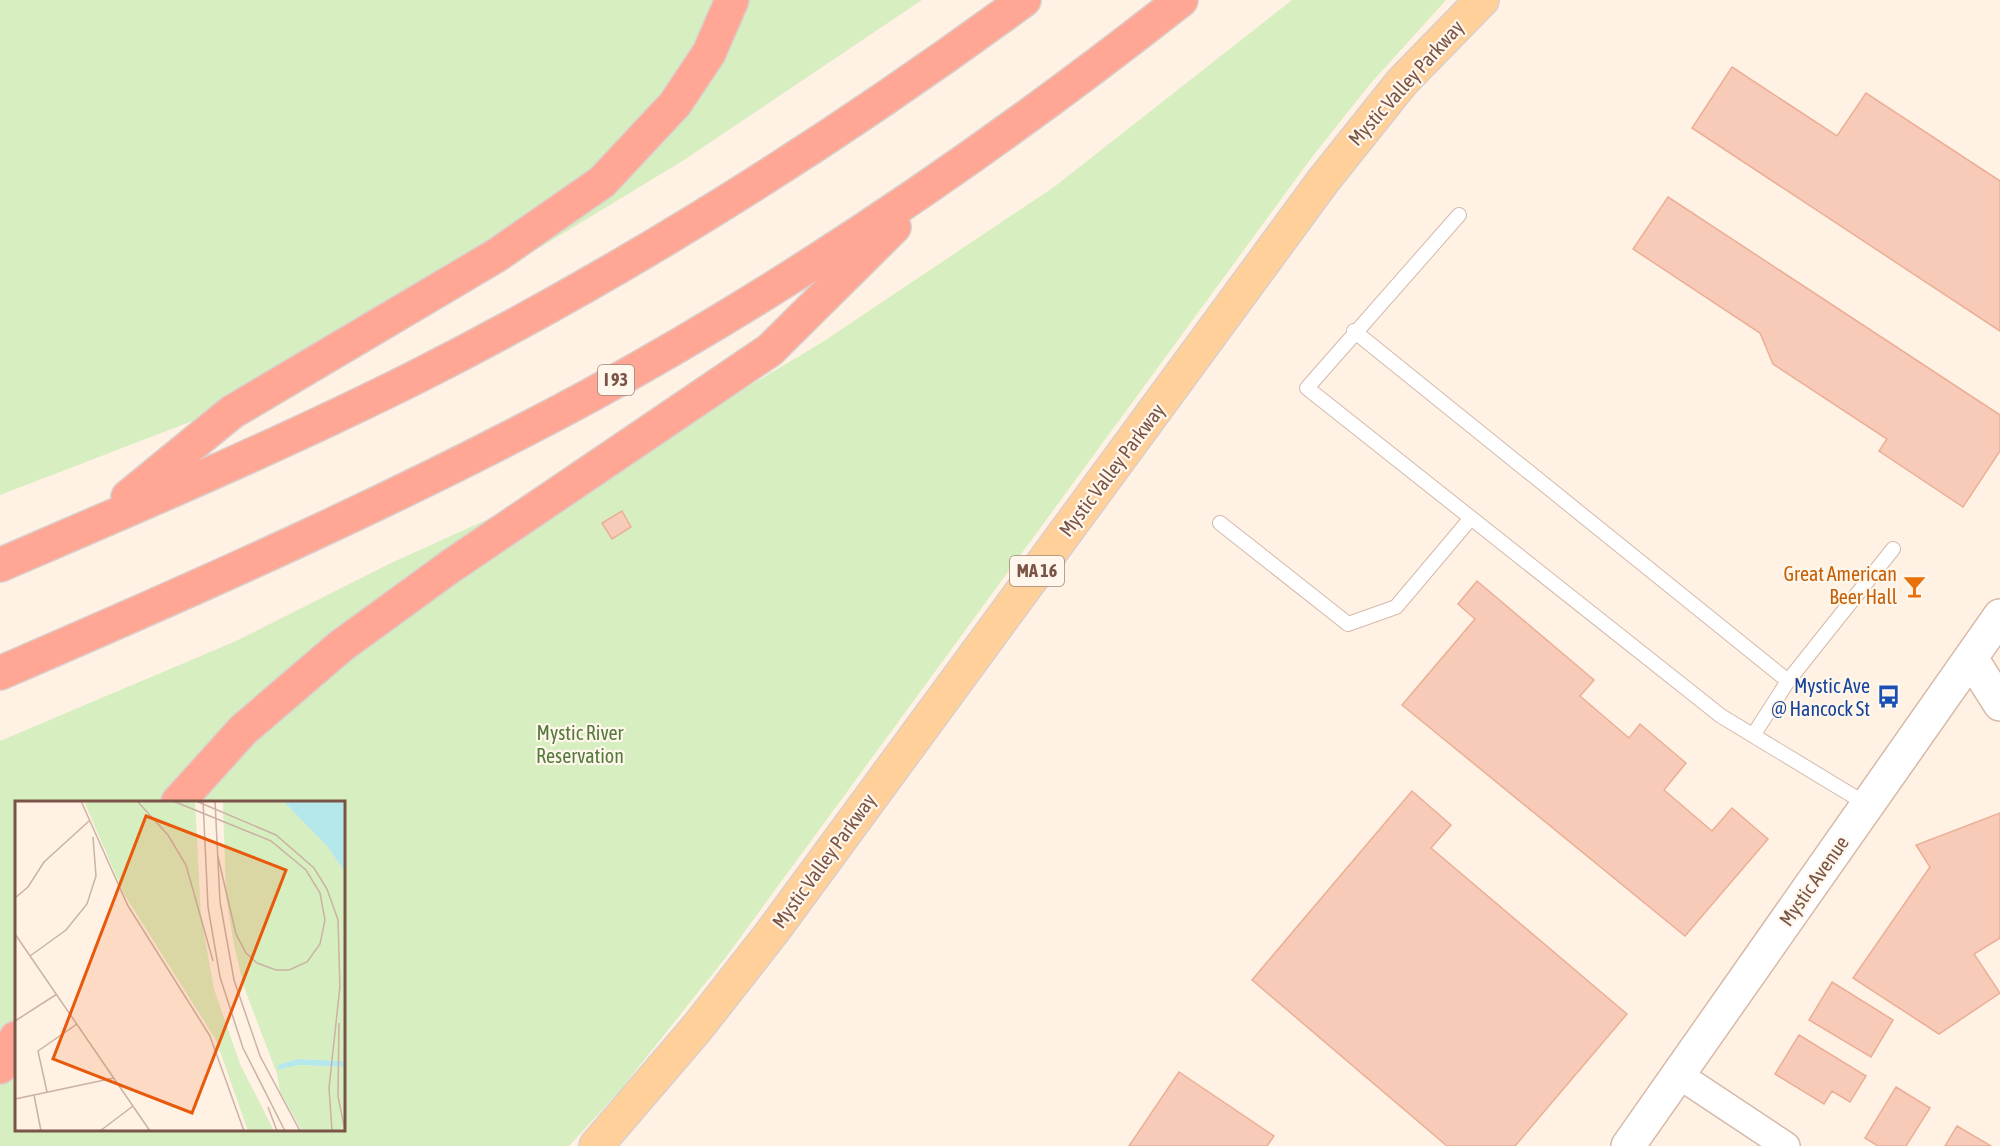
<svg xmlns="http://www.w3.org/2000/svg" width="2000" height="1146" font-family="'Asap Condensed',sans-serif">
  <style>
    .green { fill: #d7eec0; fill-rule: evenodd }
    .building { fill: #f7cbb8; stroke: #ebaf96; stroke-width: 1.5 }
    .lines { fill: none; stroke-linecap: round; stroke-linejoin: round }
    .lane-casing { stroke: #d4b9ab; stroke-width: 16 }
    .street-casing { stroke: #d4b9ab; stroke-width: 30 }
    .secondary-casing { stroke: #d7b9a8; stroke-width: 36 }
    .primary-casing { stroke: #dacfcb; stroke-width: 36 }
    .highway-casing { stroke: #dacfcb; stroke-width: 36 }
    .lane { stroke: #fff; stroke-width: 14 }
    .street { stroke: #fff; stroke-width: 27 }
    .secondary { stroke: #fff; stroke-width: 33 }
    .primary { stroke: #ffd09a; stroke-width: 33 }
    .highway { stroke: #ffa694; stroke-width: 33 }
    .labels { text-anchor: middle; stroke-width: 4.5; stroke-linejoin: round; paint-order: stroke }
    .shield { fill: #fff6ec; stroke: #a28578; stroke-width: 1.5 }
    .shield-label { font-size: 18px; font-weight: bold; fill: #7a5446 }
    .street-label { font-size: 20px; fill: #7a5446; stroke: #fff6ec }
    .food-label { font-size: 20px; fill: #c56008; stroke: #fff6ec; text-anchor: end }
    .transit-label { font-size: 20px; fill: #164399; stroke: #fff6ec; text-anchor: end }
    .park-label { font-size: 20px; fill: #537a3a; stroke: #fff6ec }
    .inset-road { fill: none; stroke: #cab2a4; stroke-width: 1.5 }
    .view { fill: #e8590c; fill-opacity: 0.15; stroke: #e8590c; stroke-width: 3 }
    .inset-edge { fill: none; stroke: #7a5446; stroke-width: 3 }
  </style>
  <rect width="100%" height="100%" fill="#fff1e3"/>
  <path class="green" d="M0,0H922L684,160L361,356L0,495Z
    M1292,0H1446L1370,84L1312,157L726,957L621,1089L569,1146H0V741L236,641L391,563L575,480L712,408L821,343L1054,187ZM16,802H344V1130H16Z"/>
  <path class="building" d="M1732,67L1837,136L1866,93L2000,181V331L1692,128Z
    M1668,197L2000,415V451L1963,507L1879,451L1887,439L1773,364L1760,333L1633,249Z
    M622,511L631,527L612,539L602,523Z
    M1477,581L1594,680L1580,696L1629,738L1640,724L1686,763L1664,790L1712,831L1732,808L1768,839L1685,936L1402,705L1475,619L1458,604Z
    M1412,791L1451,825L1431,848L1627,1014L1515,1146H1447L1252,980Z
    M2000,813V938L1974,954L2000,993L1939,1034L1853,978L1930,867L1916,845Z
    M1832,982L1893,1020L1871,1057L1809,1020Z
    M1799,1035L1866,1076L1850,1102L1832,1091L1824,1104L1775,1074Z
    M1179,1072L1274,1136L1267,1146H1129Z
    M1896,1087L1930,1108L1906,1146H1878L1865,1138Z
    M1957,1126L1991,1146H1945Z"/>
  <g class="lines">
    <defs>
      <path id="lane" d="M1459,215L1307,388L1721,716L1868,805
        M1354,331L1788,681
        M1220,523L1348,624L1396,607L1471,518
        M1754,734L1788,681L1893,549"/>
      <path id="street" d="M1679,1075L1786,1146"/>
      <path id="secondary" d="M1971,658L2000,704
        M1628,1146L2000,616"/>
      <path id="primary" d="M596,1146L697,1028L773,931L1323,181L1402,82L1482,0"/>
      <path id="highway" d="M128,497L232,412L497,255L602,182L675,104L709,53L732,0
        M0,565C139,505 278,446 414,378C628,270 830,142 1024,0
        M0,673C199,587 398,499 589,396C798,282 994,147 1181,0
        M178,802L243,730L341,646L451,566L770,350L894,227
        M0,1067L16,1038"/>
    </defs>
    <use href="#lane" class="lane-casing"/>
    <use href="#street" class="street-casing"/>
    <use href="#secondary" class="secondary-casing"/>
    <use href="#primary" class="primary-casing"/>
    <use href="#highway" class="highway-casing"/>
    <use href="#lane" class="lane"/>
    <use href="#street" class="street"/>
    <use href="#secondary" class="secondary"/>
    <use href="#primary" class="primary"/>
    <use href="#highway" class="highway"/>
  </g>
  <defs>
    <symbol id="bar-bare" viewBox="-9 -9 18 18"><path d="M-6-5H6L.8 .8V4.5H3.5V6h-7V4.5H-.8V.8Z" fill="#e8710a" stroke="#fff6ec" stroke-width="2.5" paint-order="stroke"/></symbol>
    <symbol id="bus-bare" viewBox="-9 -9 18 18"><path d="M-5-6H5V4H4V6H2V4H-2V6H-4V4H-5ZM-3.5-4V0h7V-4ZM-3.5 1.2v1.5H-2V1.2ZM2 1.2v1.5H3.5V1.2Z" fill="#1a4fb4" stroke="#fff6ec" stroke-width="2.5" paint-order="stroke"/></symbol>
  </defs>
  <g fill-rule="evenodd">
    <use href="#bar-bare" x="1898" y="570" width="33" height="33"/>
    <use href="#bus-bare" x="1872" y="680" width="33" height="33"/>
  </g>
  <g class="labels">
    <g class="shield">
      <rect x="598" y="365" width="36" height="30" rx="4.5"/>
      <rect x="1010" y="556" width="54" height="30" rx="4.5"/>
    </g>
    <g class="shield-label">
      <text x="616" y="386">I 93</text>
      <text x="1037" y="577">MA 16</text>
    </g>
    <g class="street-label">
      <text transform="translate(1406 83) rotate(-48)" y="7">Mystic Valley Parkway</text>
      <text transform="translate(1112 470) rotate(-53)" y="7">Mystic Valley Parkway</text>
      <text transform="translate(824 861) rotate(-54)" y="7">Mystic Valley Parkway</text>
      <text transform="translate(1814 881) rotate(-55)" y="7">Mystic Avenue</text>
    </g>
    <g class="food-label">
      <text x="1897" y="581">Great American<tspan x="1897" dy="23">Beer Hall</tspan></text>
    </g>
    <g class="transit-label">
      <text x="1870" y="693">Mystic Ave<tspan x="1870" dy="23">@ Hancock St</tspan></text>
    </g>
    <g class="park-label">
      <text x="580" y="740">Mystic River<tspan x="580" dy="23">Reservation</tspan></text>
    </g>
  </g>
  <g transform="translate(15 801)">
    <rect width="330" height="330" fill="#fff1e3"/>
    <path d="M69,0H180L186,116L199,188L225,263L259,330H233L201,239L109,93ZM208,0H268L312,45L330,71V260L282,258L263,264L262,269L284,264L330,266V330H287L265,291L262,273L229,186L219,144L211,96Z" fill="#d7eec0"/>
    <path d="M268,0H330V71L312,45ZM282,258L330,260V266L284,264L262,269L263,264Z" fill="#b5e8ea"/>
    <path class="inset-road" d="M66,0L113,105L195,235L229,330M122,0L153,34L171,64L198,160M158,0L256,40L291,69L305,92L310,119L305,143L292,161L274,169H261L242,162L231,152L221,133L203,56M181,0L261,34L299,67L312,88L323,119L325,188M188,0L193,106L205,176L228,247L270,330M200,0L205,101L219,179L245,255L285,330M0,97L13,86L29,61L74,20M0,133L135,330M15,155L51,129L72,103L81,75L78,36M0,220L42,193M324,222L323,295L330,330M32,291L23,250L62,223M19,294L26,330M0,298L99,277M253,306L262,330M85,330L118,305M317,330L314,287L325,185"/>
    <path class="view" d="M131,15L271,69L177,312L38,258Z"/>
    <rect width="330" height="330" class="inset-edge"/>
  </g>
</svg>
